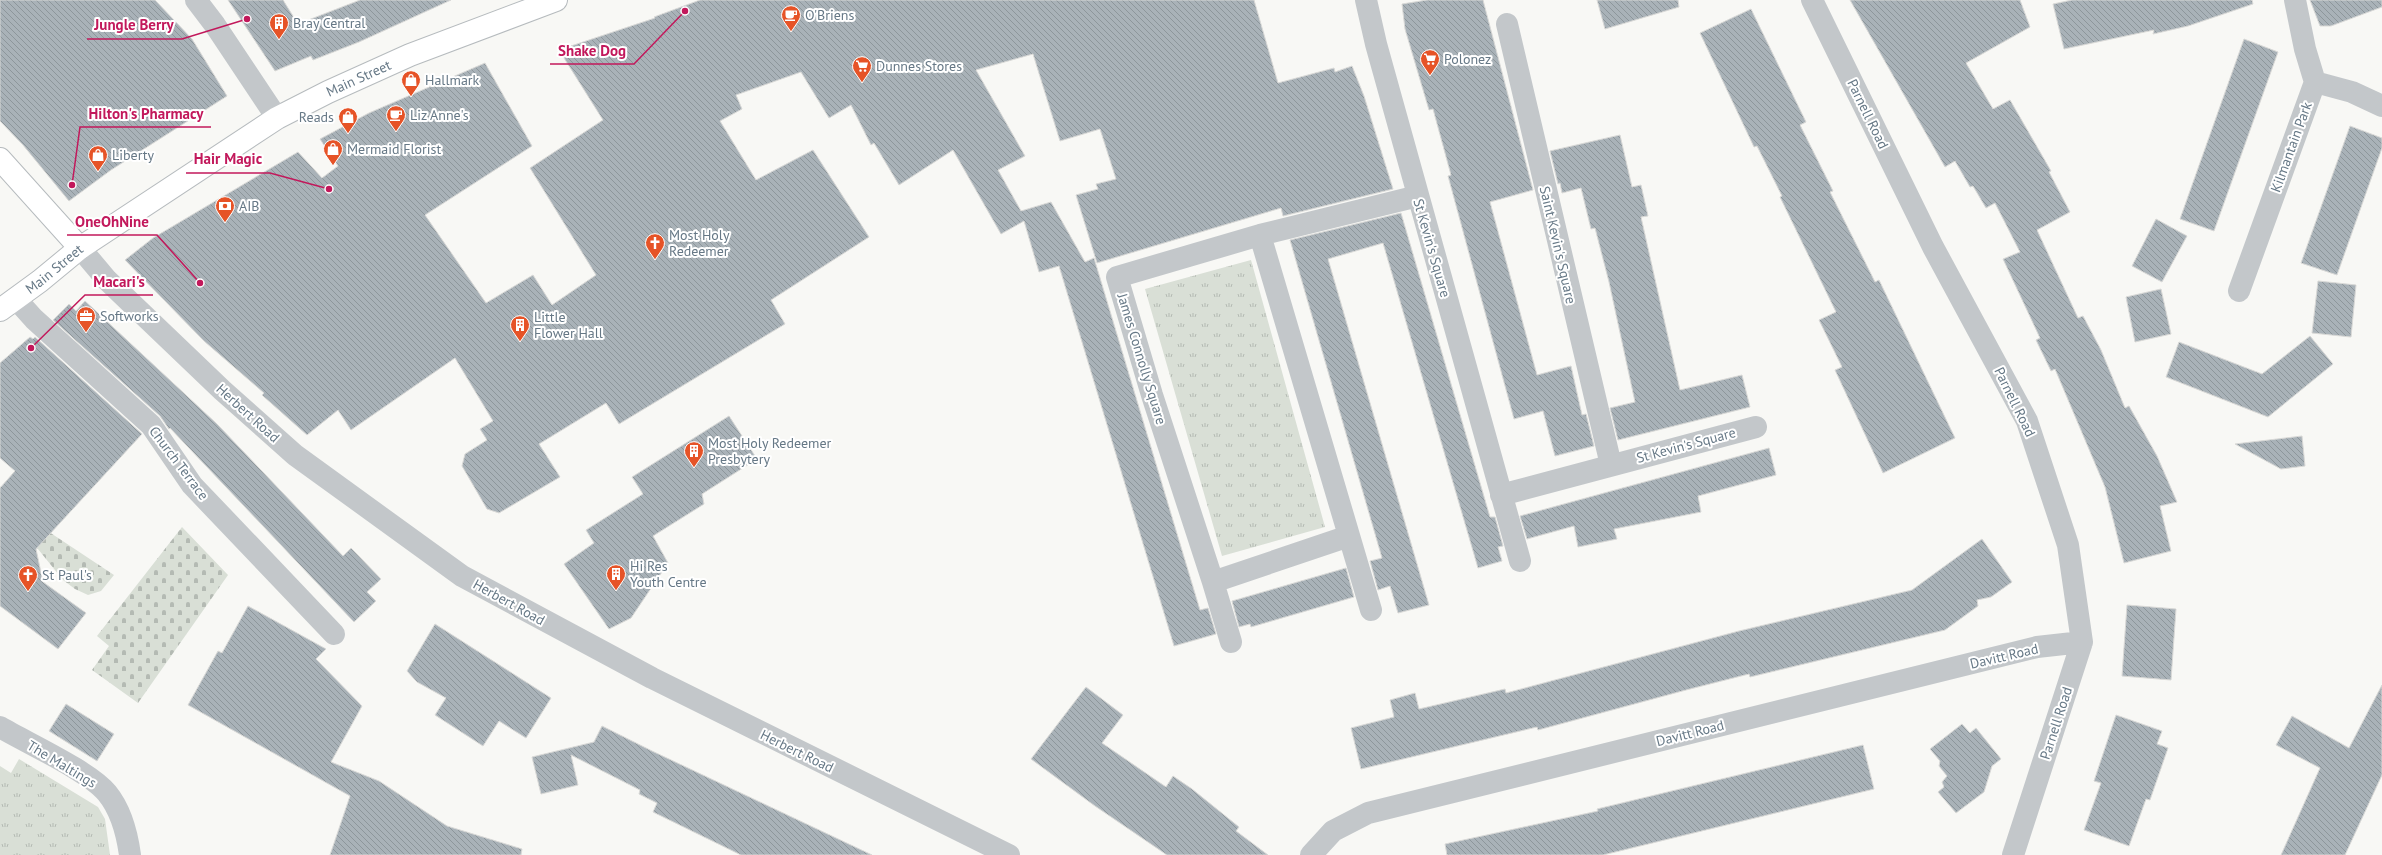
<svg xmlns="http://www.w3.org/2000/svg" width="2382" height="855" font-family="'PT Sans',sans-serif">
  <style>
    .grass { fill: url(#grass-tufts) }
    .cemetery { fill: url(#cemetery-stones) }
    .building { fill: url(#building-back-hatch); stroke: #d9d9d7 }
    .lines { fill: none; stroke-linecap: round; stroke-linejoin: round }
    .major-casing { stroke: #b6bbbe; stroke-width: 24 }
    .minor { stroke: #c3c7ca; stroke-width: 22 }
    .major { stroke: #fff; stroke-width: 22 }
    .labels { text-anchor: middle; stroke-width: 4; stroke-linejoin: round; paint-order: stroke }
    .poi-label { font-size: 14px; fill: #667886; stroke: #fff; text-anchor: start }
    .street-label { font-size: 14px; fill: #667886; stroke: #fff }
    .leader { fill: none; stroke: #c2185b; stroke-width: 1.5 }
    .callout-dot { fill: #c2185b; stroke: #fff; stroke-width: 1.5 }
    .callout-label { font-size: 15px; text-anchor: middle; font-weight: bold; fill: #c2185b; stroke: #fff; stroke-width: 4; stroke-linejoin: round; paint-order: stroke }
  </style>
  <defs>
    <pattern id="grass-tufts" width="24" height="20" patternUnits="userSpaceOnUse"><rect width="24" height="20" fill="#d9dfd6"/><path d="M3 7l-1-3M5 7V3M7 7l1-3M15 17l-1-3M17 17v-4M19 17l1-3" fill="none" stroke="#b4bab3"/></pattern>
    <pattern id="cemetery-stones" width="16" height="16" patternUnits="userSpaceOnUse"><rect width="16" height="16" fill="#d9dfd6"/><path d="M2 7V4a2 2 0 0 1 4 0v3zM10 15v-3a2 2 0 0 1 4 0v3z" fill="#b4bab3"/></pattern>
    <pattern id="building-back-hatch" width="6" height="6" patternUnits="userSpaceOnUse"><rect width="6" height="6" fill="#a9b2b8"/><path d="M-1 5l2 2M0 0l6 6M5-1l2 2" fill="none" stroke="#8d969b"/></pattern>
  </defs>
  <rect width="100%" height="100%" fill="#f8f8f5"/>
  <path class="grass" d="M1251,260L1325,527L1222,556L1145,289Z
    M19,759L98,807L105,819L110,855H0V766L11,773Z"/>
  <path class="cemetery" d="M0,486L31,520L114,575L101,591L88,595L75,589L63,580L0,502Z
    M182,527L228,575L138,703L92,670L109,646L97,636Z"/>
  <path class="building" d="M0,0H155L192,39L227,96L111,170L69,201L23,145L0,121Z
    M228,0H283L298,24L360,0H451L359,42L313,60L311,56L275,71Z
    M700,0H1254L1278,83L1334,68L1335,72L1352,66L1364,96L1393,189L1283,216L1281,208L1097,263L1076,195L1098,189L1096,184L1116,179L1100,129L1060,141L1033,54L976,70L1025,156L998,170L1021,211L1051,202L1085,262L1094,258L1200,610L1208,608L1216,634L1174,646L1059,266L1039,272L1024,221L1001,234L953,150L899,185L874,143L871,145L851,105L829,118L801,72L736,95L742,109L720,121L756,180L813,150L869,237L771,300L785,324L619,424L606,403L539,444L560,477L499,513L487,509L462,466L465,454L487,440L480,429L493,421L455,358L351,430L338,410L307,435L262,395L264,393L204,341L125,260L153,238L298,152L322,178L338,166L320,139L369,113L485,63L532,146L425,215L486,303L533,275L552,305L596,275L530,168L603,120L559,50L655,18L654,17Z
    M1427,0H1483L1533,190L1490,202L1537,375L1571,366L1582,415L1586,414L1594,446L1555,456L1543,411L1514,419L1448,176L1451,175L1433,109L1429,110L1405,29L1402,4Z
    M1597,0H1678L1679,7L1605,29Z
    M1850,0H2020L2030,27L1966,63L1993,109L2010,100L2051,171L2049,172L2070,212L2037,230L2078,318L2083,316L2101,350L2125,408L2129,406L2157,456L2177,502L2160,506L2171,551L2124,563L2105,487L2055,369L2051,371L2036,340L2040,338L2003,259L2020,252L1995,203L1986,208L1973,186L1970,187L1955,161L1945,167Z
    M2072,0H2252L2253,4L2188,26L2153,34L2154,30L2064,49L2053,4Z
    M2310,0H2382V7L2331,26H2320Z
    M1751,9L1806,122L1800,125L1833,191L1830,192L1875,282L1879,280L1955,438L1883,473L1835,370L1842,367L1819,320L1836,312L1780,197L1782,196L1757,146L1754,147L1700,33Z
    M2244,39L2278,52L2214,231L2180,219Z
    M2350,126L2382,138V148L2337,275L2301,263Z
    M1620,135L1632,187L1641,185L1648,216L1641,217L1680,390L1742,375L1750,407L1618,440L1610,408L1635,402L1609,282L1595,228L1591,229L1581,188L1562,193L1560,183L1558,184L1550,151Z
    M1401,213L1490,517H1495L1503,546L1498,547L1502,561L1478,568L1383,243L1328,259L1429,605L1398,613L1390,586L1378,590L1370,561L1382,558L1290,240Z
    M2156,219L2187,236L2162,282L2132,266Z
    M2318,281L2356,285L2351,337L2312,333Z
    M2161,289L2171,334L2135,342L2126,297Z
    M85,301L217,424L343,556L351,548L381,579L367,592L376,601L354,622L170,428L169,429L160,416L53,320L69,304L76,311Z
    M2310,336L2333,364L2268,417L2166,377L2179,342L2262,374Z
    M30,337L33,339L35,337L142,434L36,549L43,582L86,613L58,649L0,606V488L15,471L0,458V363Z
    M729,416L757,459L702,494L704,504L653,536L668,563L631,618L609,629L564,564L594,543L586,530L643,494L632,477Z
    M2302,436L2305,466L2281,469L2235,444Z
    M1769,448L1776,475L1698,496L1701,512L1614,529L1617,539L1578,547L1574,526L1527,539L1520,516Z
    M1982,539L2012,582L1991,597L1977,600L1978,606L1945,630L1750,677L1749,674L1686,690L1538,730L1537,727L1361,769L1351,728L1394,717L1390,700L1415,693L1419,709L1505,689L1506,693L1739,631L1912,590Z
    M1346,568L1354,597L1251,627L1250,624L1239,627L1232,601Z
    M2127,605L2176,609L2171,680L2122,676Z
    M248,606L326,649L316,659L362,706L331,762L379,781L447,826L522,849L521,855H330L350,796L188,705L218,651L222,653Z
    M435,624L551,698L526,738L499,721L483,746L435,715L446,698L417,682L407,671Z
    M2382,685V775L2345,855H2281L2320,768L2276,745L2292,716L2349,748Z
    M1086,687L1123,715L1102,743L1166,787L1173,776L1192,789L1239,827L1236,831L1268,855H1167L1095,806L1031,759Z
    M66,704L114,734L97,761L49,731Z
    M2116,715L2162,731L2157,744L2168,748L2150,800L2146,799L2129,846L2084,830L2101,783L2094,781Z
    M1962,724L1970,733L1976,728L2001,759L1992,766L1984,792L1956,813L1938,792L1944,787L1942,782L1947,776L1939,766L1940,761L1930,749Z
    M602,726L652,751L872,855H741L653,812L657,803L639,794L640,790L571,755L578,785L541,794L532,757L594,742Z
    M1863,745L1874,789L1603,855H1447L1445,844L1598,811L1597,809Z"/>
  <g class="lines">
    <defs>
      <g id="major">
        <path d="M0,159L80,248"/>
        <path id="s1" d="M0,310L40,281L80,248L277,118L328,92L410,55L556,0"/>
      </g>
    </defs>
    <use href="#major" class="major-casing"/>
    <path class="minor" d="M196,0L215,25L277,118
      M1366,0L1376,44L1520,561
      M1812,0L1933,247L2027,421L2068,545L2082,642L2013,855
      M1507,24L1611,465
      M2315,82L2352,92L2382,106
      M1260,235L1371,610
      M80,248L107,280L222,390L295,455L462,576L652,678L1009,855
      M2239,291L2315,82L2305,49L2295,0
      M16,299L34,319L151,425L192,485L334,634
      M1501,495L1756,427
      M1349,536L1213,582L1152,395L1117,277L1260,235L1418,196
      M1213,582L1231,642
      M0,727C27,743 89,771 107,793C121,810 127,833 130,855
      M1311,855L1333,831L1368,813L2037,647L2082,642"/>
    <use href="#major" class="major"/>
  </g>
  <defs>
    <symbol id="cafe-pin" viewBox="-11 -11 22 30"><path d="M0 17L-7.5 6A9.5 9.5 0 1 1 7.5 6Z" fill="#e65327" stroke="#fff"/><path d="M-5.5-4.5H6V0H3Q3 3.5 0 3.5H-2.5Q-5.5 3.5-5.5 0ZM3-3.2v2h1.7v-2ZM-6 4.5H4V6H-6Z" fill="#fff"/></symbol>
    <symbol id="building-pin" viewBox="-11 -11 22 30"><path d="M0 17L-7.5 6A9.5 9.5 0 1 1 7.5 6Z" fill="#e65327" stroke="#fff"/><path d="M-4-6H4V6H1V3H-1V6H-4ZM-2.5-4.3h1.7v1.8h-1.7ZM.8-4.3h1.7v1.8H.8ZM-2.5-1h1.7V.8h-1.7ZM.8-1h1.7V.8H.8Z" fill="#fff"/></symbol>
    <symbol id="supermarket-pin" viewBox="-11 -11 22 30"><path d="M0 17L-7.5 6A9.5 9.5 0 1 1 7.5 6Z" fill="#e65327" stroke="#fff"/><path d="M-6-5.5h2.5l.6 2H6L4.5 2H-2.5L-4.4-4H-6ZM-1.5 3.2a1.3 1.3 0 1 0 .1 0ZM3 3.2a1.3 1.3 0 1 0 .1 0Z" fill="#fff"/></symbol>
    <symbol id="shop-pin" viewBox="-11 -11 22 30"><path d="M0 17L-7.5 6A9.5 9.5 0 1 1 7.5 6Z" fill="#e65327" stroke="#fff"/><path d="M-5-2.5h2.3a2.7 3.5 0 0 1 5.4 0H5L5.5 6h-11ZM-1.5-2.5h3a1.5 2.3 0 0 0-3 0Z" fill="#fff"/></symbol>
    <symbol id="bank-pin" viewBox="-11 -11 22 30"><path d="M0 17L-7.5 6A9.5 9.5 0 1 1 7.5 6Z" fill="#e65327" stroke="#fff"/><path d="M-6-4H6V4H-6ZM0-2.3a2.3 2.3 0 1 0 0 4.6a2.3 2.3 0 1 0 0-4.6Z" fill="#fff"/></symbol>
    <symbol id="church-pin" viewBox="-11 -11 22 30"><path d="M0 17L-7.5 6A9.5 9.5 0 1 1 7.5 6Z" fill="#e65327" stroke="#fff"/><path d="M-1.2-6h2.4v3.5h3.3v2.4h-3.3V6h-2.4V-.1h-3.3v-2.4h3.3Z" fill="#fff"/></symbol>
    <symbol id="office-pin" viewBox="-11 -11 22 30"><path d="M0 17L-7.5 6A9.5 9.5 0 1 1 7.5 6Z" fill="#e65327" stroke="#fff"/><path d="M-6-3h4V-5.5h4V-3h4V5H-6ZM-1-4.5V-3h2v-1.5ZM-6 0V1H6V0Z" fill="#fff"/></symbol>
  </defs>
  <g fill-rule="evenodd">
    <use href="#cafe-pin" x="780" y="4" width="22" height="30"/>
    <use href="#building-pin" x="268" y="12" width="22" height="30"/>
    <use href="#supermarket-pin" x="1419" y="48" width="22" height="30"/>
    <use href="#supermarket-pin" x="851" y="55" width="22" height="30"/>
    <use href="#shop-pin" x="400" y="69" width="22" height="30"/>
    <use href="#cafe-pin" x="385" y="104" width="22" height="30"/>
    <use href="#shop-pin" x="337" y="106" width="22" height="30"/>
    <use href="#shop-pin" x="322" y="138" width="22" height="30"/>
    <use href="#shop-pin" x="87" y="144" width="22" height="30"/>
    <use href="#bank-pin" x="214" y="195" width="22" height="30"/>
    <use href="#church-pin" x="644" y="232" width="22" height="30"/>
    <use href="#office-pin" x="75" y="305" width="22" height="30"/>
    <use href="#building-pin" x="509" y="314" width="22" height="30"/>
    <use href="#building-pin" x="683" y="440" width="22" height="30"/>
    <use href="#building-pin" x="605" y="563" width="22" height="30"/>
    <use href="#church-pin" x="17" y="564" width="22" height="30"/>
  </g>
  <g class="labels">
    <g class="poi-label">
      <text x="805" y="20">O'Briens</text>
      <text x="293" y="28">Bray Central</text>
      <text x="1444" y="64">Polonez</text>
      <text x="876" y="71">Dunnes Stores</text>
      <text x="425" y="85">Hallmark</text>
      <text x="410" y="120">Liz Anne's</text>
      <text x="334" y="122" text-anchor="end">Reads</text>
      <text x="347" y="154">Mermaid Florist</text>
      <text x="112" y="160">Liberty</text>
      <text x="239" y="211">AIB</text>
      <text x="669" y="240">Most Holy<tspan x="669" dy="16">Redeemer</tspan></text>
      <text x="100" y="321">Softworks</text>
      <text x="534" y="322">Little<tspan x="534" dy="16">Flower Hall</tspan></text>
      <text x="708" y="448">Most Holy Redeemer<tspan x="708" dy="16">Presbytery</tspan></text>
      <text x="630" y="571">Hi Res<tspan x="630" dy="16">Youth Centre</tspan></text>
      <text x="42" y="580">St Paul's</text>
    </g>
    <g class="street-label">
      <text dy="5" stroke="none"><textPath href="#s1" startOffset="428">Main Street</textPath></text>
      <text transform="translate(1868 114) rotate(64)" y="5">Parnell Road</text>
      <text transform="translate(2291 147) rotate(-70)" y="5">Kilmantain Park</text>
      <text transform="translate(1558 245) rotate(77)" y="5">Saint Kevin's Square</text>
      <text transform="translate(1432 248) rotate(74)" y="5">St Kevin's Square</text>
      <text dy="5" stroke="none"><textPath href="#s1" startOffset="68">Main Street</textPath></text>
      <text transform="translate(1142 359) rotate(73)" y="5">James Connolly Square</text>
      <text transform="translate(2015 402) rotate(64)" y="5">Parnell Road</text>
      <text transform="translate(248 413) rotate(42)" y="5">Herbert Road</text>
      <text transform="translate(1686 445) rotate(-15)" y="5">St Kevin's Square</text>
      <text transform="translate(179 463) rotate(53)" y="5">Church Terrace</text>
      <text transform="translate(509 602) rotate(29)" y="5">Herbert Road</text>
      <text transform="translate(2004 656) rotate(-13)" y="5">Davitt Road</text>
      <text transform="translate(2056 723) rotate(-72)" y="5">Parnell Road</text>
      <text transform="translate(1690 733) rotate(-14)" y="5">Davitt Road</text>
      <text transform="translate(797 751) rotate(26)" y="5">Herbert Road</text>
      <text transform="translate(62 764) rotate(31)" y="5">The Maltings</text>
    </g>
  </g>
  <path class="leader" d="M247 19L182 39H87M685 11L634 64H550M72 185L80 127H211M329 189L270 173H186M200 283L157 235H67M31 348L85 295H153"/>
  <g class="callout-dot">
    <circle cx="247" cy="19" r="4"/>
    <circle cx="685" cy="11" r="4"/>
    <circle cx="72" cy="185" r="4"/>
    <circle cx="329" cy="189" r="4"/>
    <circle cx="200" cy="283" r="4"/>
    <circle cx="31" cy="348" r="4"/>
  </g>
  <g class="callout-label">
    <text x="134" y="30">Jungle Berry</text>
    <text x="592" y="56">Shake Dog</text>
    <text x="146" y="119">Hilton's Pharmacy</text>
    <text x="228" y="164">Hair Magic</text>
    <text x="112" y="227">OneOhNine</text>
    <text x="119" y="287">Macari's</text>
  </g>
</svg>
